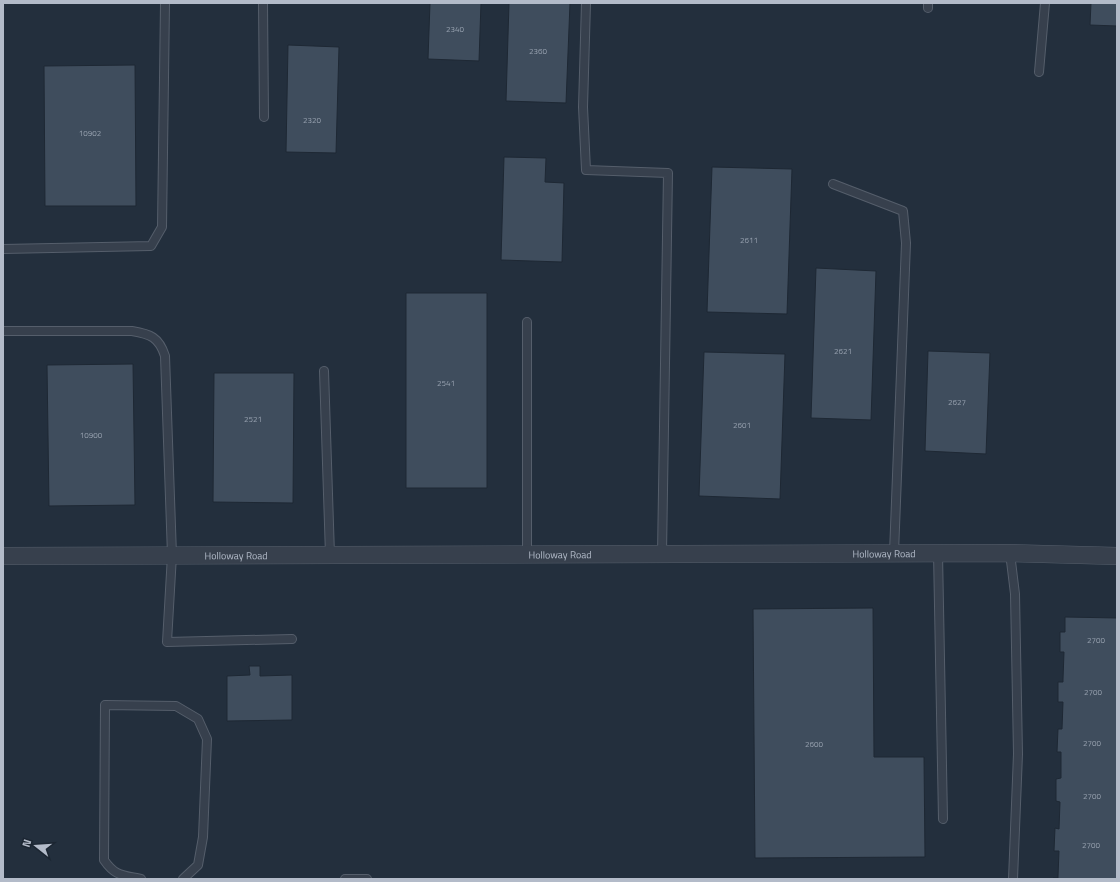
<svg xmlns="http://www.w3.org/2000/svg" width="1120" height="882" font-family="'Titillium Web',sans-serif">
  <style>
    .building { fill: #3f4d5d; stroke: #1e2834 }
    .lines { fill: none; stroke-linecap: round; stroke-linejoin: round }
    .lane-casing { stroke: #555e6b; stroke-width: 10 }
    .street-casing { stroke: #555e6b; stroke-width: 18 }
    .lane { stroke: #37404d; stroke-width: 8 }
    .street { stroke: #37404d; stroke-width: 17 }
    .labels { text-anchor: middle; stroke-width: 3; stroke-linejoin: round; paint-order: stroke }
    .number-label { font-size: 8px; fill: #96a0ae }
    .street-label { font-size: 10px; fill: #b3bbc9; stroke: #1c2632 }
  </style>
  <rect width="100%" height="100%" fill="#232f3d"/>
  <path class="building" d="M430,3H481L479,61L428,59Z
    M509,3H570L566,103L506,101Z
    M1091,3H1117V26L1090,25Z
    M288,45L339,47L336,153L286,152Z
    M135,65L136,206H45L44,66Z
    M504,157L546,158L545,182L564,183L562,262L501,260Z
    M712,167L792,169L787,314L707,312Z
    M816,268L876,271L871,420L811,418Z
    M406,293H487V488H406Z
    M928,351L990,353L986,454L925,451Z
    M704,352L785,354L780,499L699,496Z
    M133,364L135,505L49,506L47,365Z
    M214,373H294L293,503L213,502Z
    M873,608L874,757H924L925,857L755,858L753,609Z
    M1065,617L1117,618V879H1053V878H1058V876L1059,851H1054L1055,828L1059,829L1060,802L1056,801V779L1061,778V752H1057L1058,729H1062L1063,702H1058V682H1063V679L1064,652H1060V632H1065Z
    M249,666H260V676L292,675V720L227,721V676L250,675Z"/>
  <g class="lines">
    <defs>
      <path id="lane" d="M263,3L264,117
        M586,3L583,107L586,170L668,173L662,554
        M928,3V8
        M1039,72L1045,3
        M833,184L903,211L906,243L894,553
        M3,249L151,246L162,227L165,3
        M3,331H132C150,334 159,337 165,356L172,555L167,642L292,639
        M324,371L330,555
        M938,553L943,819
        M1010,553L1015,594L1018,754L1013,879
        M527,554V322
        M141,879C122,875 115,876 104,860L105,705L176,706L198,719L207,739L203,837L198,865L183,879
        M345,879H367"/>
      <g id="street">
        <path id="s1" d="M3,556L1010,553L1117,556"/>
      </g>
    </defs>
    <use href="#lane" class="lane-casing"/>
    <use href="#street" class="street-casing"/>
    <use href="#lane" class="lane"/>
    <use href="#street" class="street"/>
  </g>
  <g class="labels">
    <g class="number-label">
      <text x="455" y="32">2340</text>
      <text x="538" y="54">2360</text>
      <text x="312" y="123">2320</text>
      <text x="90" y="136">10902</text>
      <text x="749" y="243">2611</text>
      <text x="843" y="354">2621</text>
      <text x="446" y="386">2541</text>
      <text x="957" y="405">2627</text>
      <text x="253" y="422">2521</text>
      <text x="742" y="428">2601</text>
      <text x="91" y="438">10900</text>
      <text x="1096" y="643">2700</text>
      <text x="1093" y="695">2700</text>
      <text x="1092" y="746">2700</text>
      <text x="814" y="747">2600</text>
      <text x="1092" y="799">2700</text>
      <text x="1091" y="848">2700</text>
    </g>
    <g class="street-label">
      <text dy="4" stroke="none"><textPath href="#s1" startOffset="881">Holloway Road</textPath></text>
      <text dy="4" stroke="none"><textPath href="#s1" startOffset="557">Holloway Road</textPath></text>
      <text dy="4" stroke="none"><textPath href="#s1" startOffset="233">Holloway Road</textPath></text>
    </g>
  </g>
  <rect width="1120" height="882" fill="none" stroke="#b3bbc9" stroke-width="8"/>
  <g transform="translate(36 846) rotate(287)" stroke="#1c2632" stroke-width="3" paint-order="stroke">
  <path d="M0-3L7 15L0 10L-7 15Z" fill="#b3bbc9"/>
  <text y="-6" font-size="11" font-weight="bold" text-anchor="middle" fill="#b3bbc9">N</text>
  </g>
</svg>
